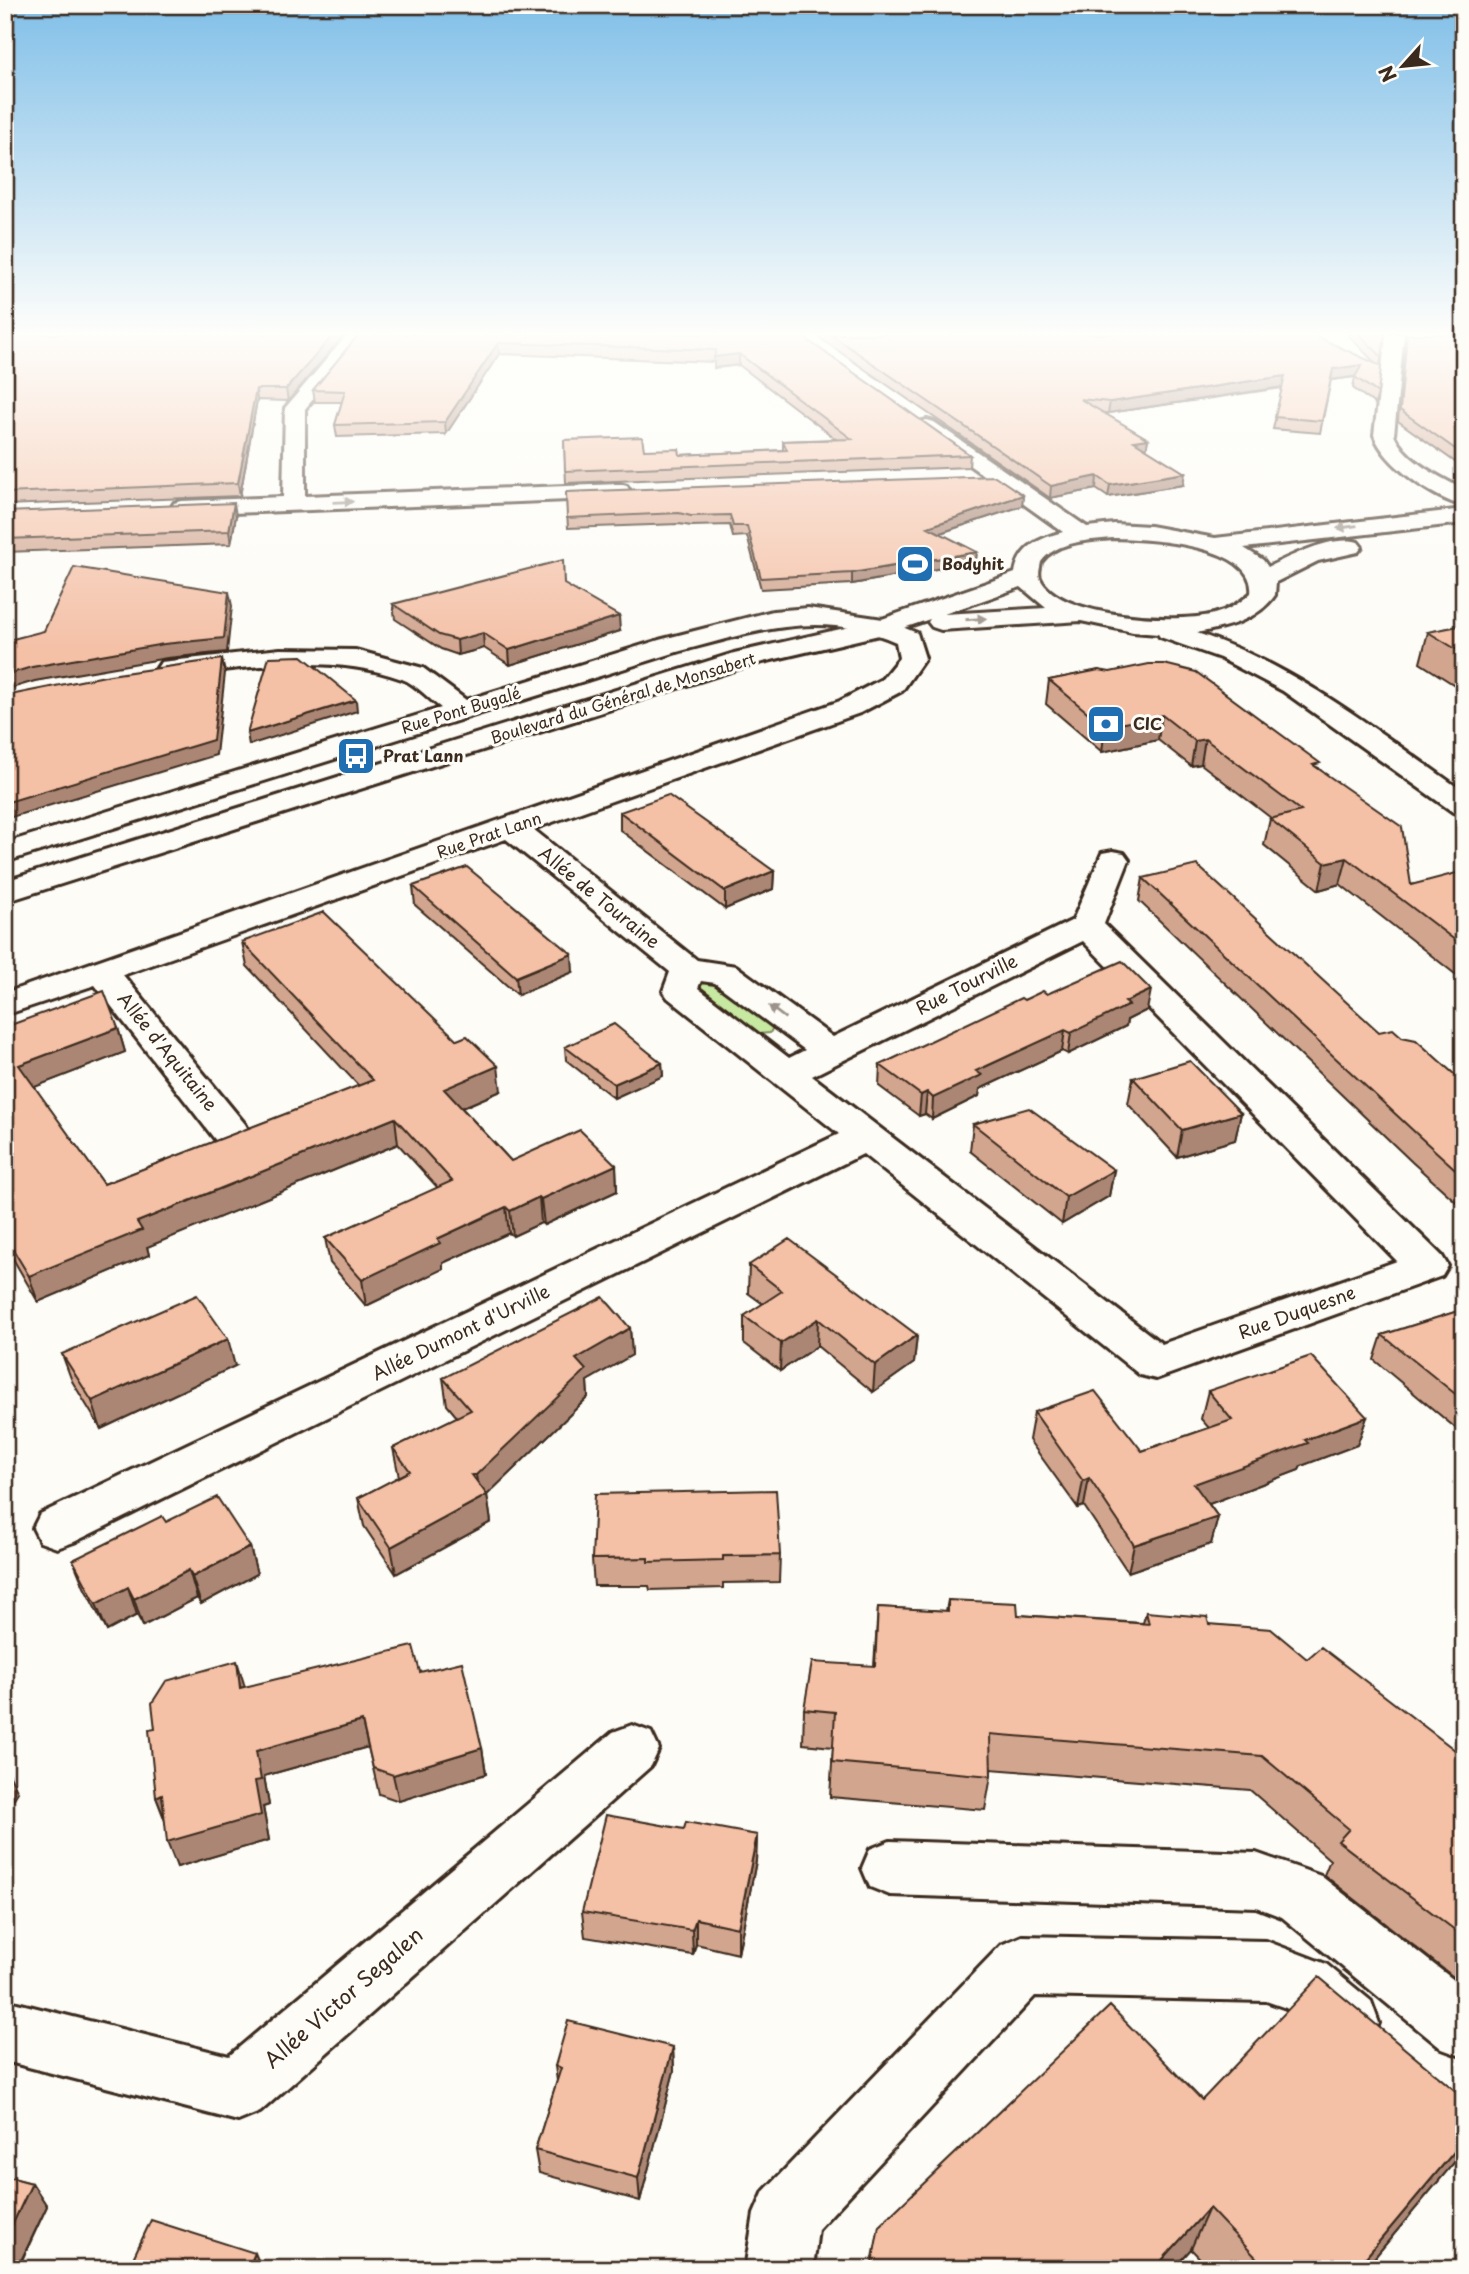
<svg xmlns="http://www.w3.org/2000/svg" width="1469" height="2274" font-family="'Playpen Sans',sans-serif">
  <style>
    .green { fill: #c7e8a1; stroke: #818960; stroke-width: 2 }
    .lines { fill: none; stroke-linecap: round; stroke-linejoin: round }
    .street-casing { stroke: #3b2a1e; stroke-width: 6 }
    .secondary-casing { stroke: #3b2a1e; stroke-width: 6 }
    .street { fill: #fdfcf7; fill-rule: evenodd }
    .secondary { fill: #fdfcf7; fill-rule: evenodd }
    .wall { fill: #d2a58f; stroke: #3b2a1e; stroke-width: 2 }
    .shaded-wall { fill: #ab8674; stroke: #3b2a1e; stroke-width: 2 }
    .building { fill: #f4c0a6; stroke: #3b2a1e; stroke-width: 2 }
    .oneway { fill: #9c938a }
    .labels { text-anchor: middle; stroke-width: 6; stroke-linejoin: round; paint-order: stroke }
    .far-poi-label { font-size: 16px; font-weight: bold; fill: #3b2a1e; stroke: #fdfcf7; text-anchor: start }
    .far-street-label { font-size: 16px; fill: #3b2a1e; stroke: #fdfcf7 }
    .street-label { font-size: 18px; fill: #3b2a1e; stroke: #fdfcf7 }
    .near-street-label { font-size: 21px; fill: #3b2a1e; stroke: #fdfcf7 }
  </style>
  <rect width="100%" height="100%" fill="#fdfcf7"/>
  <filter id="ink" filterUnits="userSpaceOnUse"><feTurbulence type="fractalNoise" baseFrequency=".0143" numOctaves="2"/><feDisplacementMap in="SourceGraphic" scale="14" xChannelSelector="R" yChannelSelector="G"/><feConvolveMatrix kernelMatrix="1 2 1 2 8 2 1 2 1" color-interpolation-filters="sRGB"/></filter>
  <g filter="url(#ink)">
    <path class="green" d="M714,981L773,1027L770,1033L758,1034L699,987L703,982Z"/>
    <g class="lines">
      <defs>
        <path id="street" d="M348,334H367L305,409V496L619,484L627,486L630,491L627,496L619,498L182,515L174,513L171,508L174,503L182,501L283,497L285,408Z
          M1386,334H1404L1394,435C1406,462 1439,476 1464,490V506C1433,498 1385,465 1374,435Z
          M808,608L883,619L917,633L925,658L902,691L860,713L533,829L697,960L736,966L833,1037L1073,920L1102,853L1113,851L1124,853L1129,860L1104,924L1442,1256L1448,1266L1442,1276L1156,1379L1140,1375L863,1154L74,1542L57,1548L40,1542L33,1528L40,1514L839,1134L668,998L663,991L670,972L506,839L123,975L245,1124L250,1133L245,1142L231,1145L217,1142L95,985L5,1015V993L840,701L882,679L899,658L896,642C820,608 753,632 677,652L5,862V843L441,708C429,699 416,684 402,679C329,652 245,668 170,676L161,674L157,668L161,662L280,649L355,650L423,668L466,700L659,640L773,611ZM1083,941L1397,1261L1162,1344L812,1076ZM701,981L715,983L805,1050L789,1058L698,988Z
          M632,1725L651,1732L659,1749L651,1766L260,2112L238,2121L5,2061V2000L229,2056L613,1732Z
          M890,1841L1256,1853L1321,1876L1464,1988V2057L1442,2049L1282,1917L1256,1907L890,1895L870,1887L862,1868L870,1849Z
          M1022,1936L1266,1941L1326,1964L1371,2001L1379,2023L1371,2045L1349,2053L1327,2045L1286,2008L1266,2001L1035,1996L818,2229L813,2269H745L754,2214L764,2191L1001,1945Z"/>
        <path id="secondary" d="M927,420L934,422L1087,527L1114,524L1150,526L1215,538L1464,509V523L1244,548L1263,560L1268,567C1291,556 1332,535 1358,542L1362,547L1358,552L1318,561L1276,582L1275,595C1257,621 1226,627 1197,633C1297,666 1378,732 1464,792V815L1453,812L1283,691L1220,658L1160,637L1158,634L1133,632L1081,621L941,630L932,627L928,622L930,619L892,632L750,665L5,902V881L734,653L876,621L1015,573C1019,547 1040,538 1063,532L920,430L917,426L920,422ZM1114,538C1147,539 1257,544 1251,593C1240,603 1229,610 1214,614C1178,624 1057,618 1040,578C1038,573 1040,568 1041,562C1056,541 1090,540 1114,538ZM1021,587L1046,608L944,614Z"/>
      </defs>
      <use href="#street" class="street-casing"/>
      <use href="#secondary" class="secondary-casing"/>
      <use href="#street" class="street"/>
      <use href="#secondary" class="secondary"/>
    </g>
    <path class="wall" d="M5,334H345L288,401L257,400L240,496L5,505Z
      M359,334H799L970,455L969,467L566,483L564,440L680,455L783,450V441L836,439L739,365L714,368V362L499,354L446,434L337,437L335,425L342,402H315L313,390Z
      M814,334H1311L1376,364L1347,334H1385L1380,365L1378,393L1375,404L1353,388L1355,377L1331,380L1320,433L1273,429L1282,388L1108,413H1104L1148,439L1146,449L1183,485L1108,497L1096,489L1050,498Z
      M1406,334H1464V461L1455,462L1398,421Z
      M566,492L1023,495L1022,506L940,533L976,562L852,584L761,589L747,536L733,537L730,525L691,526L679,524L568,528Z
      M5,512L236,516L231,544L5,552Z
      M564,584L620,631L510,665L484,648L458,655L441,649L395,619L393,604Z
      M1464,625V691L1420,663L1428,632Z
      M1099,670L1319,768L1411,885L1464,875V981L1340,884L1319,890L1264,845L1270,819L1271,818L1201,764L1191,766L1158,740L1102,752L1046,704L1049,680Z
      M620,812L774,871L773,889L725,909L620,830Z
      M1143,878L1379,1032L1464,1083V1209L1412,1162L1139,901Z
      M413,886L573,972L518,995L415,905Z
      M242,942L501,1091L462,1108L511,1161L616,1165L617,1191L544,1225L541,1223L513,1236L509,1233L443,1263V1269L366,1306L330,1263L325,1238L438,1188L398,1144L147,1247L149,1255L38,1302L5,1245V1201L8,1197L5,1192V1027L118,1028L125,1052L34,1087L104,1184L359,1086L247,966Z
      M1047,994L1147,1010L1127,1020L1126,1026L1068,1054L1062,1051L980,1089L979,1096L932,1119L925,1114L919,1116L879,1086L880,1065L1024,1000Z
      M565,1047L662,1063L663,1076L614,1098L566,1060Z
      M1133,1078L1241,1113L1235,1140L1177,1157L1128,1104Z
      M973,1124L1114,1170L1109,1196L1062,1224L970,1151Z
      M749,1265L917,1335L914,1363L873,1392L817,1346L780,1371L744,1343V1316L763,1304L748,1293Z
      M1464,1309V1435L1374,1360L1382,1335Z
      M630,1328L632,1355L587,1381L588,1397L487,1495L491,1522L396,1574L364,1526L358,1498L399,1477L393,1448L457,1417L447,1405L443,1378Z
      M62,1354L235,1366L101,1429L72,1381Z
      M1208,1391L1367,1417L1357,1445L1301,1466L1299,1470L1209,1504L1218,1517L1211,1544L1128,1572L1084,1506L1078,1508L1029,1440L1034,1412L1142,1451L1209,1428L1201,1419Z
      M166,1522L250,1547L257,1574L201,1604L197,1598L143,1626L137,1615L107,1631L84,1587L73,1560Z
      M780,1555L779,1582L723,1583V1588L650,1590L649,1586H594L592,1559Z
      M948,1600L1018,1615L1143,1623L1146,1612L1209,1624L1307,1659L1464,1757V1980L1461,1983L1324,1875L1330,1860L1250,1790L991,1769V1776L985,1810L830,1797L833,1747L803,1744L804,1709L874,1666L878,1607L946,1611Z
      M420,1672L482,1748L486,1774L399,1801L379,1794L368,1747L264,1776L269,1805L263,1807L269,1840L177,1867L165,1821L156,1797L155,1729L245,1687Z
      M684,1829L757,1835L756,1861L738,1954L696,1944L693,1955L585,1937L582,1912Z
      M673,2047L674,2071L640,2201L539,2173L535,2150L557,2081L555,2066Z
      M1464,2098V2147L1457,2159L1365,2269H1210L1191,2249L1173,2269H871L1202,2100Z
      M5,2176L32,2183L47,2206L18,2269L7,2268L5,2269Z"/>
    <path class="shaded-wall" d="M334,334H345L288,401L286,389Z
      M498,343L499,354L446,434L445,422Z
      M739,354V365L714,368V357Z
      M1362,365L1360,376L1331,380L1333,369Z
      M1285,376L1283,387L1108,413L1110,402Z
      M256,389L257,400L240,496L238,483Z
      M1148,439L1146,451L1134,441Z
      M1185,473L1183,485L1108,497L1110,485Z
      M1097,476L1096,489L1050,498L1051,486Z
      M1023,495L1022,506L928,537V527Z
      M234,503L236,516L231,544L229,531Z
      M977,552L976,562L852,584V573Z
      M229,592L232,606L227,652L167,658L35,681L5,690V675Z
      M619,616L620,631L510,665L509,650Z
      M483,633L484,648L458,655L457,640Z
      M222,659L225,673L216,755L5,819V803Z
      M356,700L357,711L249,745L247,733Z
      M1162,715L1158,740L1102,752L1105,727Z
      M1205,739L1201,764L1191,766L1195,741Z
      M1347,858L1340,884L1319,890L1325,863Z
      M774,871L773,889L725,909V891Z
      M572,954L573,972L518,995L516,977Z
      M1151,990L1147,1010L1127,1020L1126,1026L1068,1054L1071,1033L1125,1002Z
      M118,1028L125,1052L27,1090L19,1065Z
      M1065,1030L1062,1051L980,1089L979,1096L932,1119L933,1098L976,1071Z
      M662,1063L663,1076L614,1098V1084Z
      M498,1066L501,1091L447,1114L444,1089Z
      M927,1092L925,1114L919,1116L921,1095Z
      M1241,1113L1235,1140L1177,1157L1182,1130Z
      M395,1118L398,1144L147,1247L149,1255L38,1302L29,1276L137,1222Z
      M616,1165L617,1191L544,1225L541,1199Z
      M1114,1170L1109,1196L1062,1224L1066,1197Z
      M539,1197L541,1223L513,1236L510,1211Z
      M506,1207L509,1233L443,1263V1269L366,1306L362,1280L437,1239Z
      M818,1319L817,1346L780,1371L781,1343Z
      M630,1328L632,1355L587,1381L588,1397L487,1495L491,1522L396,1574L391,1547L480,1499L476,1475L576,1359Z
      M917,1335L914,1363L873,1392L875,1365Z
      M228,1339L235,1366L101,1429L92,1401Z
      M1367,1417L1357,1445L1301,1466L1299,1470L1188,1512L1194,1484L1305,1440Z
      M1089,1478L1084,1506L1078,1508L1083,1481Z
      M1218,1517L1211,1544L1128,1572L1134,1545Z
      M250,1547L257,1574L201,1604L192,1577Z
      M189,1570L197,1598L143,1626L134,1599Z
      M128,1587L137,1615L107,1631L96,1604Z
      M237,1661L245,1687L240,1688Z
      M362,1721L368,1747L264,1776L269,1805L263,1807L269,1840L177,1867L167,1842L256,1751Z
      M482,1748L486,1774L399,1801L393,1775Z
      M5,1765L18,1792L5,1813Z
      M162,1794L166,1822L156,1797Z
      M757,1835L756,1861L738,1954V1928Z
      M696,1919V1944L693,1955L692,1930Z
      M673,2047L674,2071L640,2201L638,2178Z
      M1464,2140V2147L1457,2159L1365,2269H1356Z
      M32,2183L47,2206L17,2269L5,2251V2240Z
      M1209,2208L1191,2249L1173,2269H1154Z
      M255,2253L262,2269H248Z"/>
    <path class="building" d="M5,334H334L286,389H256L238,483L5,493Z
      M359,334H799L970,455L565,471L564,440L642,437L644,450L679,449L680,455L787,450L783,441L852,439L739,354L714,357L716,350L498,343L445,422L335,425L345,391L313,390Z
      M830,334H1311L1381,366L1378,393L1355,377L1362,365L1333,369L1322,421L1275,417L1285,376L1110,402L1080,399L1148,439L1134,441L1185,473L1110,485L1097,476L1051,486Z
      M1359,334H1385L1382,357Z
      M1407,334H1464V450L1458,451L1400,410Z
      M995,476L1023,495L928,527L977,552L852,573L761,578L747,526H733L730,515L691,516L679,513L567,518L566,492Z
      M234,503L229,531L5,539V512Z
      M563,560L564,584L619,616L509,650L483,633L457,640L439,635L393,604Z
      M74,567L229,592L224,638L164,644L32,667L5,675V641L44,631Z
      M1464,625V654L1428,632Z
      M302,656L356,700L247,733L269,657Z
      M222,659L213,740L5,803V696L110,675Z
      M1149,664H1164L1196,672L1320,763L1313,765L1402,827L1411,885L1460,872L1464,875V947L1347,858L1325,863L1270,819L1301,811L1205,739L1195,741L1162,715L1105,727L1049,680L1099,670L1110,672Z
      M668,795L774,871L725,891L620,812Z
      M1197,865L1379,1032L1393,1029L1402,1037L1416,1040L1464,1083V1177L1420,1137L1143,878Z
      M467,867L572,954L516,977L413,886Z
      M324,912L457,1040L467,1036L498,1066L444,1089L511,1161L580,1130L616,1165L541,1199L539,1197L510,1211L506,1207L437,1239L440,1243L362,1280L325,1238L452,1181L395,1118L137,1222L142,1230L29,1276L5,1236V1201L12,1191L5,1180V1027L104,991L118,1028L19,1065L104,1184L373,1080L242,942Z
      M1122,961L1151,990L1125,1002L1129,1005L1071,1033L1065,1030L976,1071L982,1075L933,1098L927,1092L921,1095L880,1065L1021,998L1024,1000L1043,991L1047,994Z
      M614,1024L662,1063L614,1084L565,1047Z
      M1190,1061L1241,1113L1182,1130L1133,1078Z
      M1029,1108L1114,1170L1066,1197L973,1124Z
      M789,1239L917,1335L875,1365L818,1319L781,1343L744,1316L782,1291L749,1265Z
      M197,1295L228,1339L92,1401L62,1354Z
      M603,1297L630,1328L576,1359L586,1370L476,1475H472L487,1495L391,1547L358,1498L410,1471L393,1448L471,1410L443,1378Z
      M1464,1309V1401L1382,1335Z
      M1311,1356L1367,1417L1305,1440L1308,1443L1194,1484L1218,1517L1134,1545L1089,1478L1083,1481L1034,1412L1095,1391L1142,1451L1232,1420L1208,1391Z
      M776,1490L780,1555L723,1556V1560L648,1562V1558L592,1559L595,1494Z
      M217,1497L250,1547L192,1577L189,1570L134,1599L128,1587L96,1604L73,1560L162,1516L166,1522Z
      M948,1600L1017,1603L1018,1615L1149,1624L1146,1612L1207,1617L1209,1624L1271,1629L1307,1659L1321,1647L1464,1757V1937L1338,1841L1349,1829L1262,1756L990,1734L991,1776L832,1762L835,1712L804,1709L812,1662L875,1666L878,1607L948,1611Z
      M413,1646L420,1672L462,1662L482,1748L393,1775L373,1768L362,1721L256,1751L261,1780L255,1781L261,1815L167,1842L162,1794L156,1797L149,1730L155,1729L152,1703L166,1681L237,1661L240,1688Z
      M606,1815L684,1829L686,1822L757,1835L738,1928L696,1919L692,1930L582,1912Z
      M1319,1977L1464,2098V2140L1356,2269H1267L1209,2208L1154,2269H871L879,2226L1110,2006L1202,2100Z
      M568,2021L673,2047L638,2178L535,2150L561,2068L555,2066Z
      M5,2176L32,2183L5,2240Z
      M151,2220L255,2253L248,2269H128Z"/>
    <defs><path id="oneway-solid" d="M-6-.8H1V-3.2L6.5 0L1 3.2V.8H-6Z" transform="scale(1.75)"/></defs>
    <g class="oneway">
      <use href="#oneway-solid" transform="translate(343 502) rotate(-2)"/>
      <use href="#oneway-solid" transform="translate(1347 527) rotate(172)"/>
      <use href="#oneway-solid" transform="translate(976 619) rotate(-4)"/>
      <use href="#oneway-solid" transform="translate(777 1012) rotate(-143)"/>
    </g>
  </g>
  <linearGradient id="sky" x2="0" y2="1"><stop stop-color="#81bfe8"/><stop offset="0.51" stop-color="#fefefb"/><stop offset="1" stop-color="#fefefb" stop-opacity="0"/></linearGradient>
  <rect width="1469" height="653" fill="url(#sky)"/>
  <defs>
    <symbol id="stadium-square" viewBox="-11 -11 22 22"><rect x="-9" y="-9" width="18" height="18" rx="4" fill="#1f6fb2" stroke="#fdfcf7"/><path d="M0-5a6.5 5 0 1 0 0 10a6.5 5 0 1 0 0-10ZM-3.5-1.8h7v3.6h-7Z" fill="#fff"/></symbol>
    <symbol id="bank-square" viewBox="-11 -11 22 22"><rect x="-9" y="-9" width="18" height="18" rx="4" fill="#1f6fb2" stroke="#fdfcf7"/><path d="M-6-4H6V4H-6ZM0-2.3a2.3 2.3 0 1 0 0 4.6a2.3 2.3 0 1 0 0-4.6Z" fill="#fff"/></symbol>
    <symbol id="bus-square" viewBox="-11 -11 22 22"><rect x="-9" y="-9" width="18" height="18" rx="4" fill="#1f6fb2" stroke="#fdfcf7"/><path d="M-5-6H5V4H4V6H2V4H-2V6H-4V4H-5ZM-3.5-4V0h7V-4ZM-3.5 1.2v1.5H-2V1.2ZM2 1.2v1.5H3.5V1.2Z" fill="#fff"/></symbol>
  </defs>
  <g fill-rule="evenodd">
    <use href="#stadium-square" x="893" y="542" width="44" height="44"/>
    <use href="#bank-square" x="1084" y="702" width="44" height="44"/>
    <use href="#bus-square" x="334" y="734" width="44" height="44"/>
  </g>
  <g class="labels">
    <g class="far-poi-label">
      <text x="942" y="570">Bodyhit</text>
      <text x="1133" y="730">CIC</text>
      <text x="383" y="762">Prat Lann</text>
    </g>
    <g class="far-street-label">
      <text transform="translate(623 698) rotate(-17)" y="6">Boulevard du Général de Monsabert</text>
      <text transform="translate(461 710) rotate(-17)" y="6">Rue Pont Bugalé</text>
      <text transform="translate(489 835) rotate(-19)" y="6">Rue Prat Lann</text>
    </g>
    <g class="street-label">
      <text transform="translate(599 898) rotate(39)" y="6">Allée de Touraine</text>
      <text transform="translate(967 985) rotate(-27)" y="6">Rue Tourville</text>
      <text transform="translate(167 1052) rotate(51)" y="6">Allée d'Aquitaine</text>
      <text transform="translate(1297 1313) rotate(-20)" y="6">Rue Duquesne</text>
      <text transform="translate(461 1333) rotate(-26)" y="6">Allée Dumont d'Urville</text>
    </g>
    <g class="near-street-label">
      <text transform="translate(344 1998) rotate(-41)" y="7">Allée Victor Segalen</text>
    </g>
  </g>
  <rect width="1469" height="2274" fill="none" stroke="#fdfcf7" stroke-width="28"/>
  <rect x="14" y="14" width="1441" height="2246" fill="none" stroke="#3b2a1e" stroke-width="2.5" filter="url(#ink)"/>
  <g transform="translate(1403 66) rotate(243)" stroke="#fdfcf7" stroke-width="5" paint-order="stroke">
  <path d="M0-5L12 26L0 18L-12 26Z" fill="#3b2a1e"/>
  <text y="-10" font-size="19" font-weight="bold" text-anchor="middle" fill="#3b2a1e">N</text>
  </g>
</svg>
